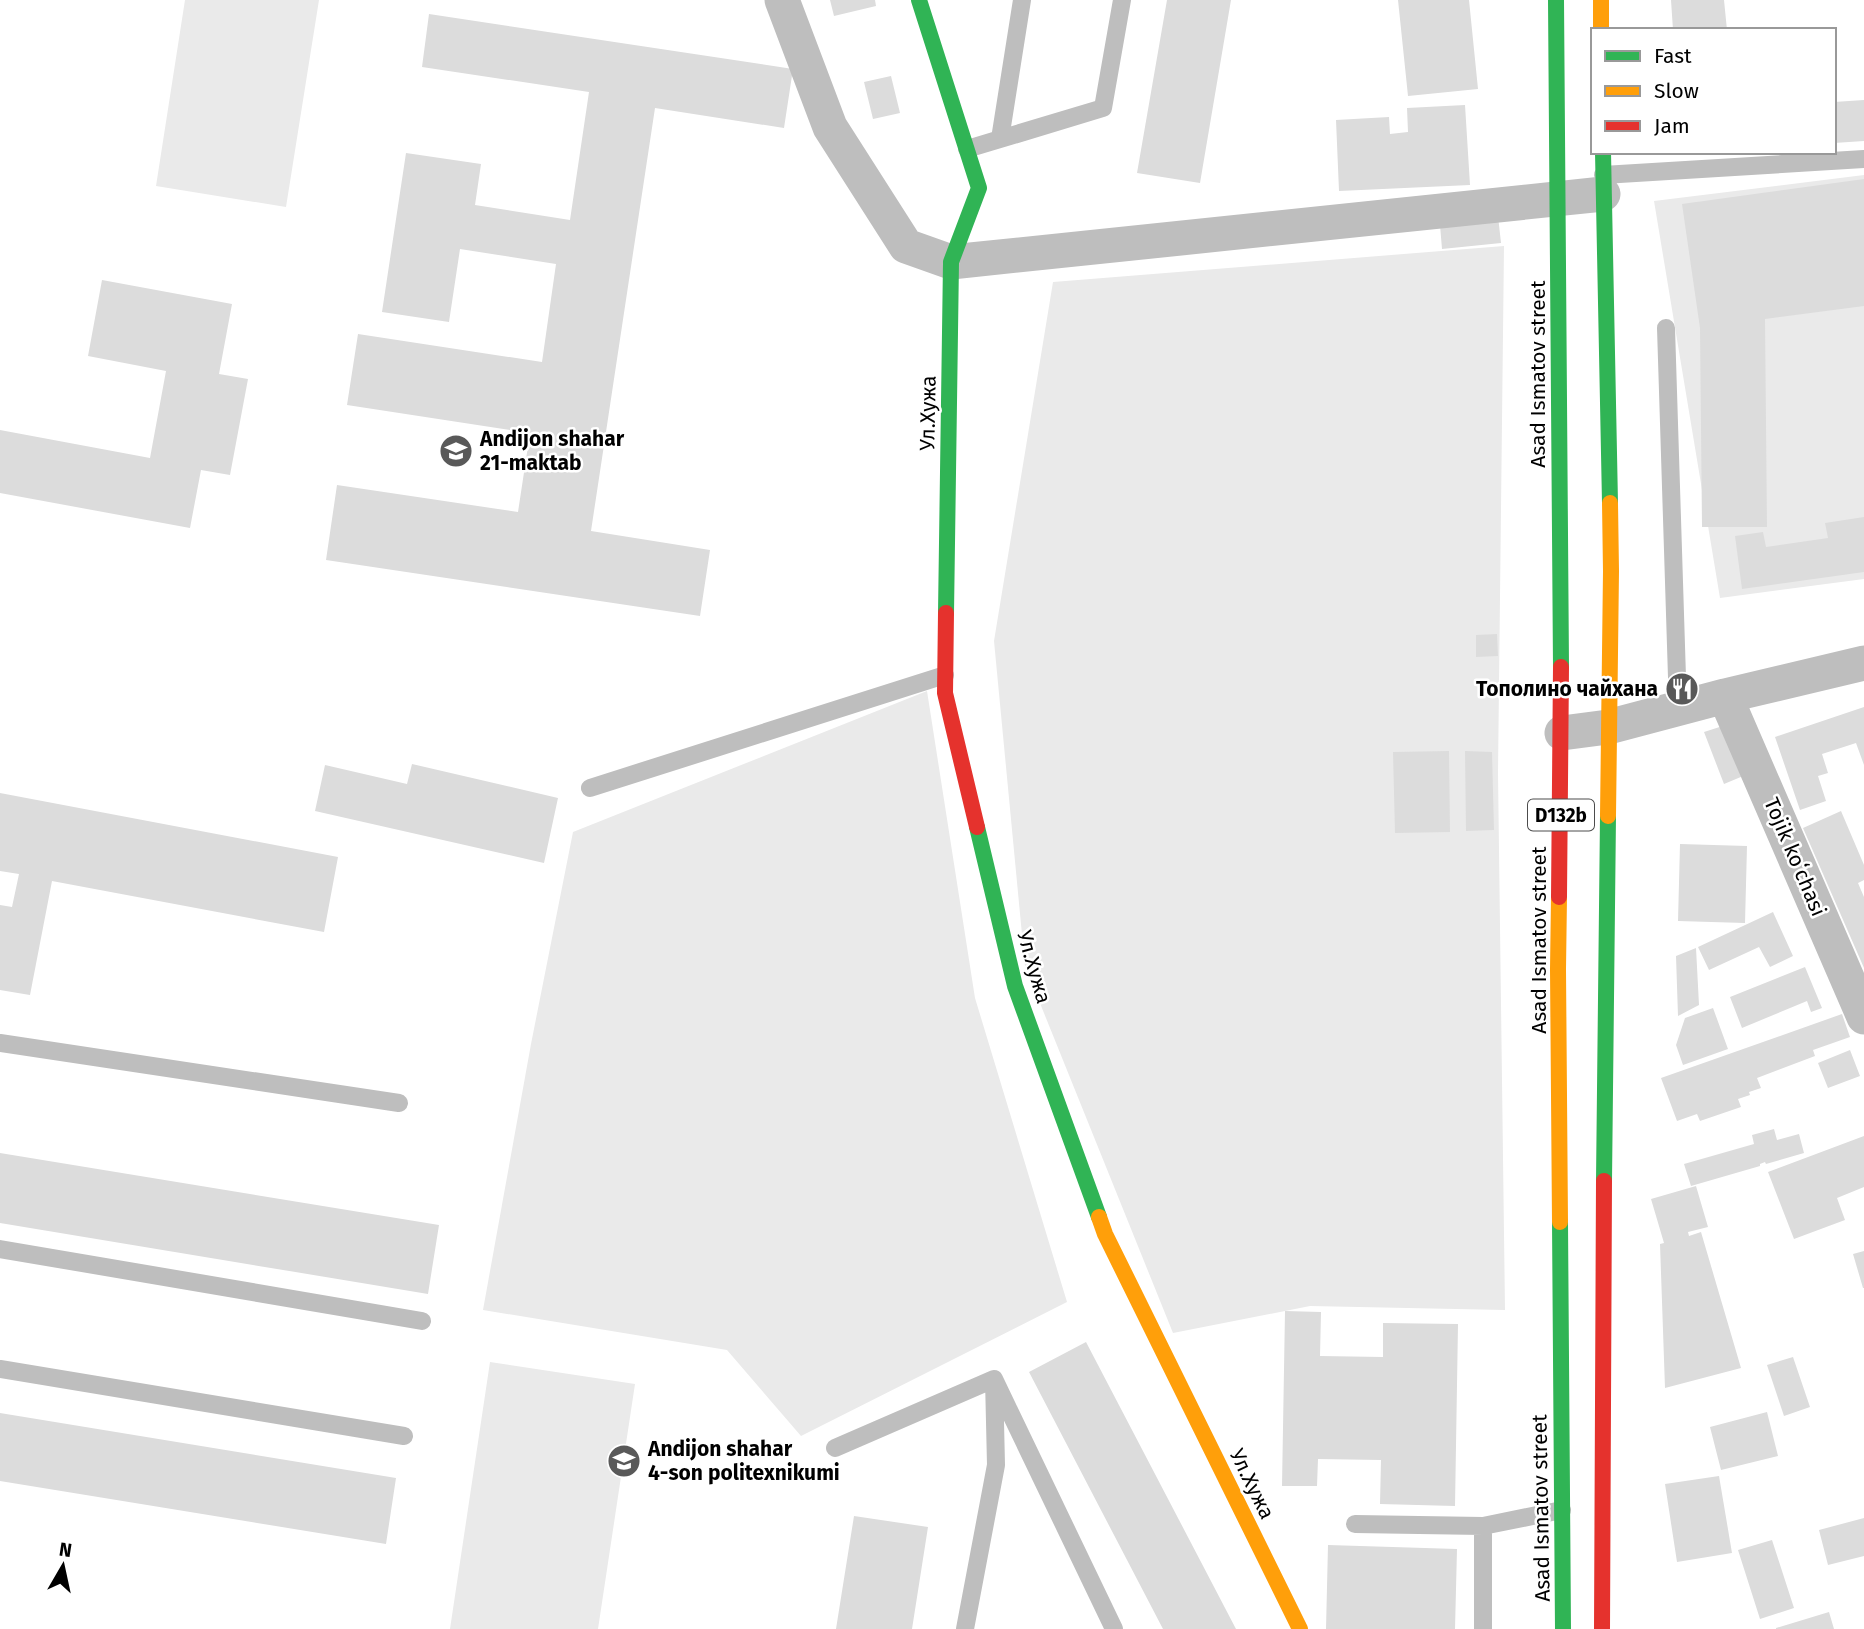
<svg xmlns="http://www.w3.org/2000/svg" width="1864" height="1629" font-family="'Fira Sans',sans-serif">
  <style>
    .green { fill: #eaeaea }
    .building { fill: #dcdcdc }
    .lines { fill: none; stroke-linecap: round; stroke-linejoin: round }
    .lane { stroke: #bebebe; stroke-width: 18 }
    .street { stroke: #bebebe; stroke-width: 35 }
    .fast { stroke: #30b455; stroke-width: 16 }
    .slow { stroke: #ff9f0a; stroke-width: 16 }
    .jam { stroke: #e5322d; stroke-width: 16 }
    .labels { text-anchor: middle; stroke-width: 5; stroke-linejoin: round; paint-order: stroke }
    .shield { fill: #fff; stroke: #4c4c4c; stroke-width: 2 }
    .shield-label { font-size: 19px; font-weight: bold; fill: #000 }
    .street-label { font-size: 21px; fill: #000; stroke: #fff }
    .poi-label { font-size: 21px; font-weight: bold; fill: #000; stroke: #fff; text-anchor: start }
  </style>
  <rect width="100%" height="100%" fill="#fff"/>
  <path class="green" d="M185,0H319L286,207L156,186Z
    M1864,175V579L1720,598L1654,201Z
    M1504,246L1498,773L1505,1310L1310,1306L1173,1333L1025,966L994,641L1053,282Z
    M927,691L975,998L1067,1302L801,1436L727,1350L483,1310L531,1044L573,832Z
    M490,1362L635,1384L598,1629H450Z"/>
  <path class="building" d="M830,0H875L876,6L834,16Z
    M1167,0H1231L1200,183L1137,173Z
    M1398,0H1469L1478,89L1408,96Z
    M1671,0H1724L1727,30H1673Z
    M429,14L793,69L784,128L655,108L591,531L710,550L700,616L326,560L337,485L518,512L530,433L347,405L358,334L542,362L556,264L460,249L449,322L382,312L406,153L481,164L475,205L570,220L589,92L422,67Z
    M891,76L900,113L873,119L864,82Z
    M1864,100V141L1834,143V102Z
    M1465,105L1470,185L1339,191L1336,120L1389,117L1390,134L1408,132L1407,108Z
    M1864,179V306L1765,319L1767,527H1702L1700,328L1682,204Z
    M1497,207L1501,243L1442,249L1439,213Z
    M102,280L232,304L219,374L248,379L230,475L201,470L190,528L0,493V430L150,458L166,371L88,356Z
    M1864,517V572L1742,589L1735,536L1763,532L1766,547L1828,538L1825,523Z
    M1497,634L1498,656L1476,657V635Z
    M1864,707V765L1856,743L1822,754L1828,773L1818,776L1826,801L1800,810L1775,737Z
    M1729,724L1748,774L1724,784L1704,732Z
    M1449,751L1450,832L1395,833L1393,752Z
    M1465,751L1492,752L1494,830L1466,831Z
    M412,764L558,798L544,863L315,811L325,765L407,784Z
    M0,793L338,857L324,932L52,881L30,995L0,990V905L12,907L19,874L0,871Z
    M1841,811L1864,865V880L1858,883L1864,897V968L1803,828Z
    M1680,844L1747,846L1745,923L1678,921Z
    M1773,912L1793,956L1770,967L1759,947L1709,970L1698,947Z
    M1696,948L1699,1005L1678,1016L1676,956Z
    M1805,967L1822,1008L1811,1012L1807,1001L1742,1028L1730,997Z
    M1713,1008L1728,1049L1683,1065L1676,1045L1685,1018Z
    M1842,1014L1850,1037L1813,1050L1815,1056L1757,1078L1761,1088L1749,1092L1750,1095L1738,1099L1741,1107L1700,1121L1697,1114L1677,1121L1661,1078Z
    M1850,1050L1860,1076L1828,1088L1818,1063Z
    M1774,1129L1777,1140L1799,1134L1804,1153L1766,1164L1765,1162L1760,1164V1166L1691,1186L1684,1164L1754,1144L1752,1135Z
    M1864,1136V1187L1837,1198L1845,1220L1794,1239L1768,1172Z
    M0,1153L439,1225L428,1294L0,1223Z
    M1696,1186L1708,1227L1688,1232L1689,1236L1701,1232L1741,1368L1665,1388L1660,1244L1664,1243L1651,1199Z
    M1864,1251V1288H1863L1853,1254Z
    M1285,1311L1321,1312L1320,1356L1383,1357V1323L1458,1324L1455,1506L1380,1504L1381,1460L1318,1459L1317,1486H1282Z
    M1086,1342L1236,1629H1163L1029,1372Z
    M1793,1357L1810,1407L1784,1416L1767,1365Z
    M1767,1412L1778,1456L1721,1470L1710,1427Z
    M0,1413L396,1478L386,1544L0,1481Z
    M1719,1476L1732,1553L1677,1562L1665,1484Z
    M854,1516L928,1527L912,1629H836Z
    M1864,1518V1556L1828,1565L1819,1530Z
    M1772,1540L1794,1608L1760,1619L1738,1550Z
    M1328,1545L1457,1549L1455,1629H1326Z
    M1829,1612L1834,1629H1776V1628Z"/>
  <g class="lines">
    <path class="lane" d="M1000,139L1022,0
      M967,149L1103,108L1122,0
      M1603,175L1864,159
      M1666,328L1678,709
      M590,788L945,675
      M0,1043L399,1103
      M0,1249L422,1321
      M0,1369L404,1436
      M835,1448L994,1379
      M1355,1524L1483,1526L1562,1510
      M1483,1526V1629
      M965,1629L996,1465L994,1379L1114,1629"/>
    <path class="street" d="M782,0L830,127L906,246L951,262L1603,194
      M1725,696L1864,1017
      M1562,733L1608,727L1725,696L1864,663"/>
    <path class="fast" d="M919,0L979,188L951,262L946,613
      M1556,0L1561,667
      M1603,152L1610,503
      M977,827L1015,986L1099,1217
      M1604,1181L1608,816
      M1560,1222L1563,1629"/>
    <path class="slow" d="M1601,0V30
      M1608,816L1611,571L1610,503
      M1559,897L1558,969L1560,1222
      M1099,1217L1105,1234L1300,1629"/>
    <path class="jam" d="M946,613L945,693L977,827
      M1559,897L1561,667
      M1602,1629L1604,1181"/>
  </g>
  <defs>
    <symbol id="school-disc" viewBox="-11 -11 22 22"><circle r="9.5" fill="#595959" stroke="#fff"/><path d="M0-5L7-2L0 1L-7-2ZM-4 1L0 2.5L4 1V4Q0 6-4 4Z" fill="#fff"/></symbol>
    <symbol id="restaurant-disc" viewBox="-11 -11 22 22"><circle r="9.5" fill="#595959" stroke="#fff"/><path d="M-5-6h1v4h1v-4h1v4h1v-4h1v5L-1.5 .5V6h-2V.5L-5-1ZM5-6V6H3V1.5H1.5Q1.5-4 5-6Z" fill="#fff"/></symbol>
    <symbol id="university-disc" viewBox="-11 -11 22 22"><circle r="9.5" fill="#595959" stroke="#fff"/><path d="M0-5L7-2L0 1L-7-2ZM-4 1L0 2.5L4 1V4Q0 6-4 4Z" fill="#fff"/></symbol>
  </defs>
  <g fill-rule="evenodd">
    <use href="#school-disc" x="437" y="432" width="38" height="38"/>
    <use href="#restaurant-disc" x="1663" y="670" width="38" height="38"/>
    <use href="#university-disc" x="605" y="1442" width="38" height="38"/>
  </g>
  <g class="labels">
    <rect class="shield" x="1528" y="799.5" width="66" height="31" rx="5"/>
    <g class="shield-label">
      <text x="1561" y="822">D132b</text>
    </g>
    <g class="street-label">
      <text transform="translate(1538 374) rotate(-90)" y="7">Asad Ismatov street</text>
      <text transform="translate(928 413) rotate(-89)" y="7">Ул.Хужа</text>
      <text transform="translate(1795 857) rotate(67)" y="7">Tojik koʻchasi</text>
      <text transform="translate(1539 940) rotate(-90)" y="7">Asad Ismatov street</text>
      <text transform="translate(1034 967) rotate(74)" y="7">Ул.Хужа</text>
      <text transform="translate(1252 1484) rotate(64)" y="7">Ул.Хужа</text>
      <text transform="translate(1541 1508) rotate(-91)" y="7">Asad Ismatov street</text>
    </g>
    <g class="poi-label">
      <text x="480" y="446">Andijon shahar<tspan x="480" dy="24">21-maktab</tspan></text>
      <text x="1658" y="696" text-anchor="end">Тополино чайхана</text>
      <text x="648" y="1456">Andijon shahar<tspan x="648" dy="24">4-son politexnikumi</tspan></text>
    </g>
  </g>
  <rect x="1591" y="28" width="245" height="126" fill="#ffffff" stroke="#999999" stroke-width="2"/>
  <rect x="1605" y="51" width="35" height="10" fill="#30b455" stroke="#999999" stroke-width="2"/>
  <text x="1654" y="63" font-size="21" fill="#000000">Fast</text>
  <rect x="1605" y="86" width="35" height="10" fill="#ff9f0a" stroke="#999999" stroke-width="2"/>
  <text x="1654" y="98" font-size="21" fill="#000000">Slow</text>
  <rect x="1605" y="121" width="35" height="10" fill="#e5322d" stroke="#999999" stroke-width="2"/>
  <text x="1654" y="133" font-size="21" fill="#000000">Jam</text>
  <g transform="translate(63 1566) rotate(9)" stroke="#ffffff" stroke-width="5" paint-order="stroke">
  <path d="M0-5L12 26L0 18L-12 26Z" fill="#000000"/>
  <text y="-10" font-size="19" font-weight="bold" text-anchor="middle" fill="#000000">N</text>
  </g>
</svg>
